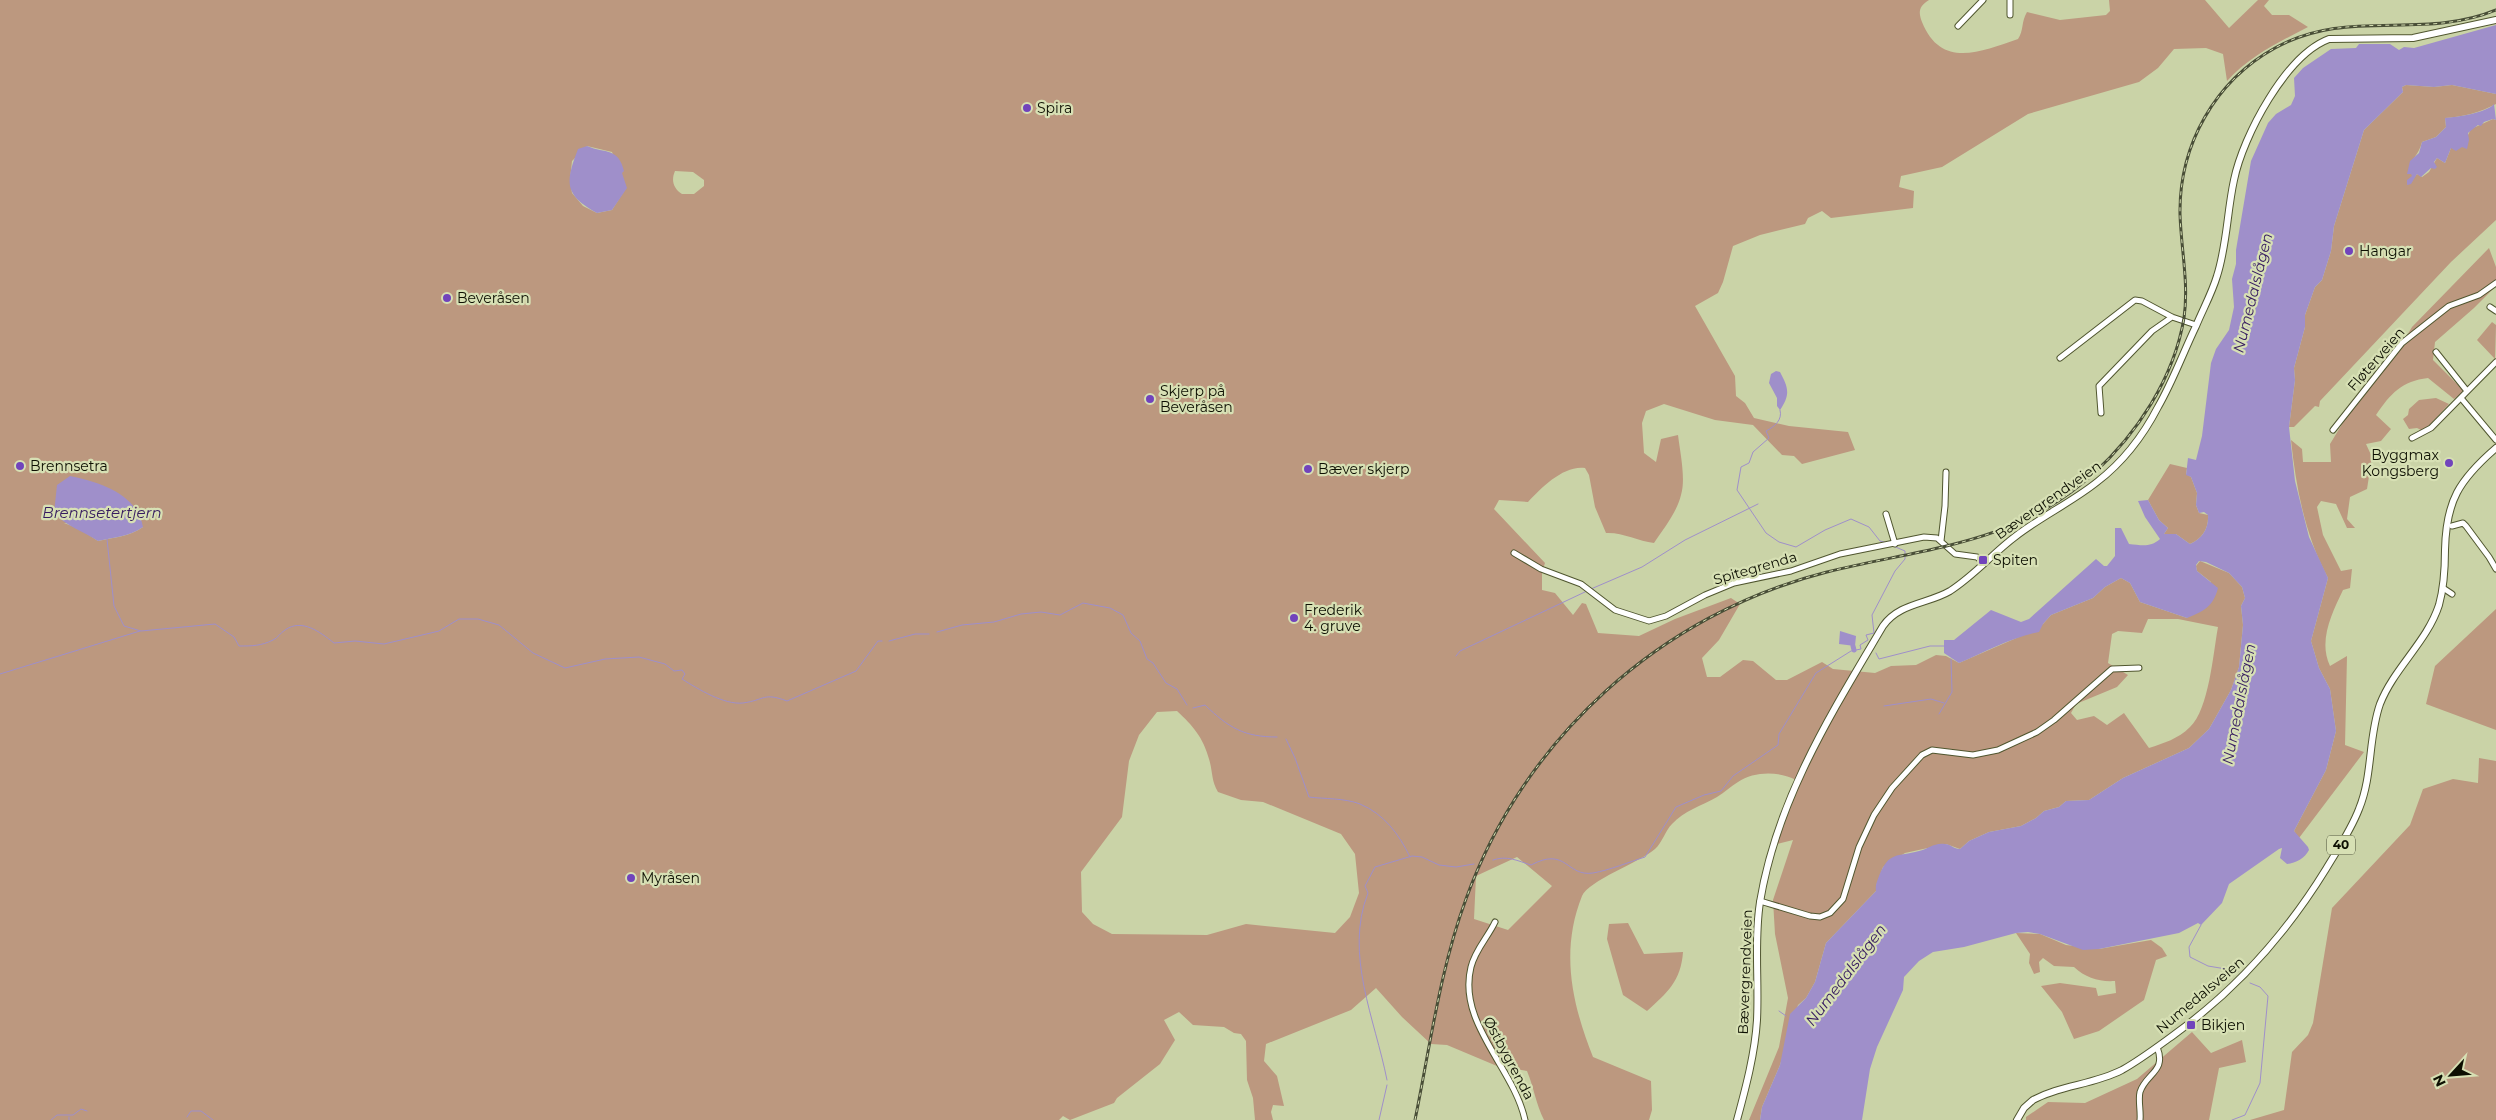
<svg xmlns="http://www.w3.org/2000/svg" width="2496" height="1120" font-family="Montserrat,sans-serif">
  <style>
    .green { fill: #bc987f; fill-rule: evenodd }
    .water { fill: #9f8fca }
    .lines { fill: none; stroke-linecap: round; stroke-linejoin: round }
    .stream { stroke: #9f8fca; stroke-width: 1 }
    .canal { stroke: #9f8fca; stroke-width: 5 }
    .minor-casing { stroke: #50562f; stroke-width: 7 }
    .major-casing { stroke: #50562f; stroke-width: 8 }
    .minor { stroke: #fff; stroke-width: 5 }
    .major { stroke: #fff; stroke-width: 6 }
    .rail-casing { stroke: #494e37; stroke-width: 3 }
    .rail { stroke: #d7e0b4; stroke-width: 1; stroke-dasharray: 4; stroke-linecap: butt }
    .poi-dot { fill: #7144bc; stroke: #d7e0b4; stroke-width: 2 }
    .labels { text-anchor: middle; stroke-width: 4.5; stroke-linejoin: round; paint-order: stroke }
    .shield { fill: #d7e0b4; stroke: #4a4e37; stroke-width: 1 }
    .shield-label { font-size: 12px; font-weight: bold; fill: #0d0f02 }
    .poi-label { font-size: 14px; fill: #0d0f02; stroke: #d7e0b4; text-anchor: start }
    .street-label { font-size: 14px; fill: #0d0f02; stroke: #d7e0b4 }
    .water-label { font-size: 15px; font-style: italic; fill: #361b60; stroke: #d7e0b4 }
  </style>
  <rect width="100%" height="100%" fill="#cad3a7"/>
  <path class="green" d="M0,0H1929C1919,6 1918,12 1922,22C1941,69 1980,52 2018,39C2024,30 2021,22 2027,12L2060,20L2106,15L2110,11L2109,0H2205L2229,28L2258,0H2269L2264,6L2272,15H2289L2308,27C2279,42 2250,56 2227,81L2223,54L2206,48L2174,49L2158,68L2139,82L2028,114L1942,167L1901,176L1899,187L1914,191L1913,208L1831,218L1822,211L1808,218L1805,224L1760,235L1733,246L1723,282L1718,293L1695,306L1735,376L1736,396L1745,403L1754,418L1789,426L1848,432L1855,450L1802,464L1794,456L1782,455L1753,425L1715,420L1664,404L1646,411L1642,423L1644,453L1656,462L1661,439L1678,435C1680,452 1686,479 1681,495C1677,512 1664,528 1654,543C1638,541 1622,532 1606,533L1595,507L1589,475L1585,468C1564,465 1542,487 1528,502L1499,500L1494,509L1545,563L1542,572V590L1555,593L1573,615L1582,603L1586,604L1598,633L1639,636L1675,619L1731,598L1740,604L1719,640L1702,658L1707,677H1720L1743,660L1753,661L1776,680H1787L1822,662L1833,669L1875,673L1891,666L1916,665L1936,655L1946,656L1959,663L2021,636L2043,624L2051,615L2093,598L2105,587L2121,578L2130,583L2140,602L2187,618L2211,582L2197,571L2196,566L2200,561L2229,573L2242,587L2245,598L2241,606L2243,625L2239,667L2231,690L2209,729L2189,748L2123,778L2089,800L2066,801L2059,807L2044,811L2036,818L2021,826L1989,832L1969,841L1960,849L1946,844L1905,853L1883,867L1876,886V891L1826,943L1815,982L1806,998L1798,1005L1780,1065L1762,1107L1760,1120H1749L1779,1047L1788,998L1775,934L1773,900L1793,840L1777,844L1796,780C1779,771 1754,771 1738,782C1731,786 1724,793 1717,797C1701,806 1684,811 1672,824C1665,831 1662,843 1655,849C1640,862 1588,881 1582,896C1560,951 1572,1004 1593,1057L1651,1081L1652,1110L1649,1120H1544C1536,1104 1534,1088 1527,1071L1497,1066L1447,1045L1431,1044L1402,1017L1376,988L1351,1010L1266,1044L1264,1061L1277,1076L1284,1106L1273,1105L1271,1112L1273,1120H1255L1253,1098L1247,1080L1246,1041L1241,1034L1234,1033L1224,1027L1193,1025L1179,1012L1164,1020L1175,1040L1160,1064L1117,1098L1114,1103L1070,1120L1063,1116L1059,1120H0ZM587,146L612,152L626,188L612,210L597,213L583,206L572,193L570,180L572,161ZM675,171L693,172L704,180V186L694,194H682C673,188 671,180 675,171ZM64,523L143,527C129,537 115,537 98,541L80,529ZM2148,619H2178L2218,627C2213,654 2209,709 2190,727C2178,739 2164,743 2149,748L2124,713L2107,725L2094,716L2077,720L2071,713L2076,704L2117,687L2128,675L2108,663L2112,634L2118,631L2142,633ZM1177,711C1193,726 1203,737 1209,759C1213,772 1211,780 1218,792L1241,800L1263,802L1341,834L1355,854L1359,893L1350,917L1335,933L1246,924L1207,935L1112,934L1093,924L1082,912L1081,872L1122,817L1129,761L1139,735L1157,712ZM1517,857L1552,886L1508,930L1474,919L1476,876Z
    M2406,85L2434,87L2452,85L2496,94V104C2481,112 2463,117 2445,118L2446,127L2436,137L2422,142C2418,157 2411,157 2408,174H2412V180L2417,174L2422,177L2429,172L2437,158L2445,163L2451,148L2462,147L2471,129L2493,119L2496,120V220L2451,262L2320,401L2319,407L2315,406L2294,427H2289L2295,380L2294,368L2305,327V315L2315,287L2322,280L2331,251L2334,226L2364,130L2403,92L2402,87Z
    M2489,248L2496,267V286L2474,308L2435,342L2433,360L2464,391L2454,399L2428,378C2402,381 2391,393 2376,415L2391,429L2381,441L2366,444L2372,457L2367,489L2350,497L2347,519L2355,528H2347L2336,504L2321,501L2317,507L2323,535L2341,571L2352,569L2350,588L2343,590C2332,613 2318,641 2330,666L2347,656L2345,745L2364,752L2299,838L2294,831L2326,770L2336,731L2330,689L2319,668L2311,641L2328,578C2305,535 2296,488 2291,440L2302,449L2303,462H2331L2330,444L2355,403L2399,349L2412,327Z
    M2492,322L2496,325L2495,359L2477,340Z
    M2436,398L2449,404L2428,427L2421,430L2417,428L2409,429L2403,419L2408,415L2409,409L2419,400Z
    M2170,464L2187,468L2186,474L2191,477L2197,493L2196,505L2199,513L2208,515C2209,528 2202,539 2190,544L2176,534H2164L2168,528L2159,520L2148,500Z
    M2496,609V730L2426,704L2435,666Z
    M2479,758L2496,761V1120H2250L2284,1110L2292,1052L2308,1035L2313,1023L2332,908L2410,825L2423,789L2453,779L2478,783Z
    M1628,923L1644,954L1683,952C1681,981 1667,993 1647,1011L1623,995L1607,939L1609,924Z
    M2016,933L2040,934L2066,945L2099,949L2151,940L2162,948L2167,956L2156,960L2144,1000L2099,1031L2074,1039L2062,1012L2041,986L2060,983L2096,988L2098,996L2116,993L2115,981C2099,982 2086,978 2074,967L2054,966L2043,958L2039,962L2040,972L2034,974L2029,963L2030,954Z
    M2192,1032L2211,1053L2242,1040L2246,1062L2219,1068L2209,1120H2026V1117L2048,1102L2085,1103L2137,1079Z"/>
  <path class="water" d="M2496,25V94L2452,85L2434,87L2406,85L2402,87L2403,92L2364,130L2334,226L2331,251L2322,280L2315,287L2305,315V327L2294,368L2295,380L2289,427L2295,481L2309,537L2328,578L2311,641L2319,668L2330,689L2336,731L2326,770L2294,831L2308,847L2309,850C2305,858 2296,863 2287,864L2280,858L2282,848L2279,849L2229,884L2222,903L2201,925L2198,923L2179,933L2099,949L2083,950L2040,934L2028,932L2016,933L1964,947L1933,952L1919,961L1904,977L1903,990L1877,1047L1870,1069L1862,1120H1760L1762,1107L1780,1065L1790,1014L1806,998L1815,982L1826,943L1876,891C1875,885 1877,882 1879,876C1889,851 1897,857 1919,851C1928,849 1935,842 1945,844C1950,844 1954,849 1960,849L1969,841L1989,832L2021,826L2036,818L2044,811L2059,807L2066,801L2089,800L2123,778L2189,748L2209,729L2231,690L2239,667L2243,625L2241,606L2245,598L2242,587L2229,573L2206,562L2199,561L2196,565L2197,571L2218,588C2213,607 2204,611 2187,618L2140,602L2130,583L2121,578L2105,587L2093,598L2051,615L2043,624L2039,632C2010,638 1986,652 1959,663L1944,653V640H1954L1991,610L2021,622L2029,619L2096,559L2104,566H2107L2115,556V528H2121L2129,544C2141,545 2150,548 2160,539L2145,517L2138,501L2148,500L2159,520L2168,528L2164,534H2176L2190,544C2202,539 2209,528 2208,515L2204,512L2199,513L2196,505L2197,493L2191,477L2186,475L2188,458L2196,460L2202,436L2211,363L2216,349L2229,330L2234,307L2232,279L2236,264V250L2251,161L2268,123L2276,114L2291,105L2295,96L2294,78L2303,68L2331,49L2356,48L2359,44H2390L2399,50L2404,47L2414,48Z
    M2494,104L2496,120L2493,119L2484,122L2481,126L2478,125L2468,133L2469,140L2467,149L2462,147L2456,151L2451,148L2445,163L2437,158L2434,162L2437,167L2435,169L2431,168L2421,177L2417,174L2411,184L2407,185V180L2412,176L2411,174H2407L2410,161L2419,153L2422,142L2436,137L2446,127L2445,118C2458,117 2486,113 2494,104Z
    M587,146C606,154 618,147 624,171L622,173L627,188L612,210L597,213C564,195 565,183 578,149Z
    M1776,371L1780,372C1788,387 1791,394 1780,410L1777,406V398L1769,383L1771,374Z
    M70,476C100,482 137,494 143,527C129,537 114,537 98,541C83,531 66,526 54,513L57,485Z
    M1840,631L1856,636L1855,646L1839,644Z"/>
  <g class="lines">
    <path class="stream" d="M1780,410C1783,420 1774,427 1766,431L1769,438L1753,452L1749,463L1741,467L1737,490L1766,533L1779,542L1796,547L1825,530L1851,519L1869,527L1880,541L1888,543
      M107,539L114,606L124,626L141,631L215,624L234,637L239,646C252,646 261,646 273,640C278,638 280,633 285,630C302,618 320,632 334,643L355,641L384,644L439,631L459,619H478L499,625L533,653L565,668L605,659L639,657L665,664L674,671L682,670L685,674L682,679C698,689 724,705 743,703C765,700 763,692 787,701L856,671L878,641H882
      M1591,589L1642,567L1685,540L1758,504
      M937,632L962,625L994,622L1021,614L1041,612L1060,615L1083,603L1110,608L1123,615L1131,633L1140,641L1147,659L1153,663L1166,683L1177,689L1187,705
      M889,641L915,634H929
      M1876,653L1879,659L1930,646H1944
      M1456,656L1460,651L1587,591
      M0,674L140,631
      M1884,706L1931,699L1944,703
      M1193,708L1205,705C1229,728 1244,737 1277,737
      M1939,714L1952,692L1951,659
      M1286,739L1295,758L1309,797C1324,799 1345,798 1360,804C1384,814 1399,834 1410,857
      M1493,860C1507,855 1518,861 1531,865C1567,846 1566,877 1593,873C1610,870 1629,862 1645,857L1676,807L1704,795L1721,791L1733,776L1778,745L1779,734L1816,673L1851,651L1861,649L1860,645L1868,640L1866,635L1874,633L1872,615L1895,571L1905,559V551L1891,545
      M2201,925L2189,947L2190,957L2208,966L2238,971
      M1779,1011L1786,1016
      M1387,1080C1375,1019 1344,954 1368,893L1365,886L1375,867L1412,856L1422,857L1439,865L1456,867L1474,864
      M187,1117L191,1111H201L213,1120
      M51,1120L57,1115H73L81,1109L87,1111
      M69,1120V1117
      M1379,1120L1387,1085
      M2232,1120L2245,1115L2260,1083L2268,996L2260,987L2250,983"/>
    <path class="canal" d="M1853,646L1854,650"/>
    <defs>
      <path id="minor" d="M2010,15V0
        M1958,26L1983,0
        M2490,307L2496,311
        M2436,352L2467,391
        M2060,358L2135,300L2142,301L2172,317L2196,325
        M2461,398L2496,440
        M2101,413L2099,386L2152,331L2172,317
        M2333,430L2402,343L2449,306L2479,295L2496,283
        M2412,438L2431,428L2496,362
        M1886,514L1895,544
        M2452,526L2463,523L2466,526L2489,557L2496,569
        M1941,541L1945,506L1946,472
        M1514,553L1541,569L1581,584L1615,610L1649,621L1666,616L1705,595L1734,583L1791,571L1840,554L1924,537L1937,538L1955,554L1977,557L1984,563
        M2443,588L2452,594
        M1760,901L1810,916L1820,917L1830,913L1843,899L1859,847L1874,815L1892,788L1922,755L1932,750L1973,755L1998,750L2037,732L2054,720L2112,669L2139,668
        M1495,922C1488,937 1475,950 1471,967C1457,1023 1514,1068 1525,1120
        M2140,1120C2141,1111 2138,1100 2140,1092C2146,1073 2167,1072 2157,1047"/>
      <path id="major" d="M1737,1120C1746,1087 1755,1053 1757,1020C1759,980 1754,941 1760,902C1777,799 1831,714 1883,626C1899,603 1928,604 1950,591C1975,575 1993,553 2016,536C2042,516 2072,502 2097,482C2123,462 2143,436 2158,407C2173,381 2183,353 2196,326C2203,309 2212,293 2217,276C2227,245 2227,212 2234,180C2243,136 2286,55 2329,39L2413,38L2496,20
        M2017,1120L2024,1108L2033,1100C2060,1085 2093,1085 2122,1070C2140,1060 2157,1047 2175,1034C2237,989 2286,934 2326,869C2338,849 2351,830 2359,809C2373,775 2368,738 2380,704C2394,668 2427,642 2439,605C2444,587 2445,569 2445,550C2446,501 2459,480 2496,448"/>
    </defs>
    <use href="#minor" class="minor-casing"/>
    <use href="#major" class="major-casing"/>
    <use href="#minor" class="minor"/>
    <use href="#major" class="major"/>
    <defs>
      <path id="rail" d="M1415,1120C1430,1047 1440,969 1466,899C1524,738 1661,614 1827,572C1923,548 2016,545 2093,474C2137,434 2174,378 2184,318C2189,283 2181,249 2180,214C2179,145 2215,81 2275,48C2349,7 2421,41 2496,10"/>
    </defs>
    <use href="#rail" class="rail-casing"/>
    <use href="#rail" class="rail"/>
  </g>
  <g class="poi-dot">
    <circle cx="1027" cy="108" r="5"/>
    <circle cx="2349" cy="251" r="5"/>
    <circle cx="447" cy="298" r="5"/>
    <circle cx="1150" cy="399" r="5"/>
    <circle cx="2449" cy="463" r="5"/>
    <circle cx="20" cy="466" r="5"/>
    <circle cx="1308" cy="469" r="5"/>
    <rect x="1978" y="555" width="10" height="10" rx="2.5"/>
    <circle cx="1294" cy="618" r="5"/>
    <circle cx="631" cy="878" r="5"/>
    <rect x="2186" y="1020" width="10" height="10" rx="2.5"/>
  </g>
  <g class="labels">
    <rect class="shield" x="2327" y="835.5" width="28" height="19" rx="4"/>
    <g class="shield-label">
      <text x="2341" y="849">40</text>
    </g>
    <g class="poi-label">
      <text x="1037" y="113">Spira</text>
      <text x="2359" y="256">Hangar</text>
      <text x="457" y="303">Beveråsen</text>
      <text x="1160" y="396">Skjerp på<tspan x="1160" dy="16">Beveråsen</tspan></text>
      <text x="2439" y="460" text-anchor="end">Byggmax<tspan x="2439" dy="16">Kongsberg</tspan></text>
      <text x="30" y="471">Brennsetra</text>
      <text x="1318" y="474">Bæver skjerp</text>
      <text x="1993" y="565">Spiten</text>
      <text x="1304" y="615">Frederik<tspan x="1304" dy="16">4. gruve</tspan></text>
      <text x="641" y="883">Myråsen</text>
      <text x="2201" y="1030">Bikjen</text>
    </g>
    <g class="street-label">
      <text transform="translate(2376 359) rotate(-49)" y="5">Fløterveien</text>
      <text transform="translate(2048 500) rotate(-35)" y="5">Bævergrendveien</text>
      <text transform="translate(1755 568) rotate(-16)" y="5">Spitegrenda</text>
      <text transform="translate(1745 972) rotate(-88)" y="5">Bævergrendveien</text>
      <text transform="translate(2200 995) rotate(-40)" y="5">Numedalsveien</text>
      <text transform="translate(1509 1058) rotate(62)" y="5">Østbygrenda</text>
    </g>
    <g class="water-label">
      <text transform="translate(2253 293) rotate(-76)" y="5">Numedalslågen</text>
      <text x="102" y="518">Brennsetertjern</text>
      <text transform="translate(2239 704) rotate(-79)" y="5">Numedalslågen</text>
      <text transform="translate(1846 975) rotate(-53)" y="5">Numedalslågen</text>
    </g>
  </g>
  <g transform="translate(2451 1075) rotate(244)" stroke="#d7e0b4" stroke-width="4" paint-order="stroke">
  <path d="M0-4L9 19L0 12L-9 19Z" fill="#0d0f02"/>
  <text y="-8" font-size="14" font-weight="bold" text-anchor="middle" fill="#0d0f02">N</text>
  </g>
</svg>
